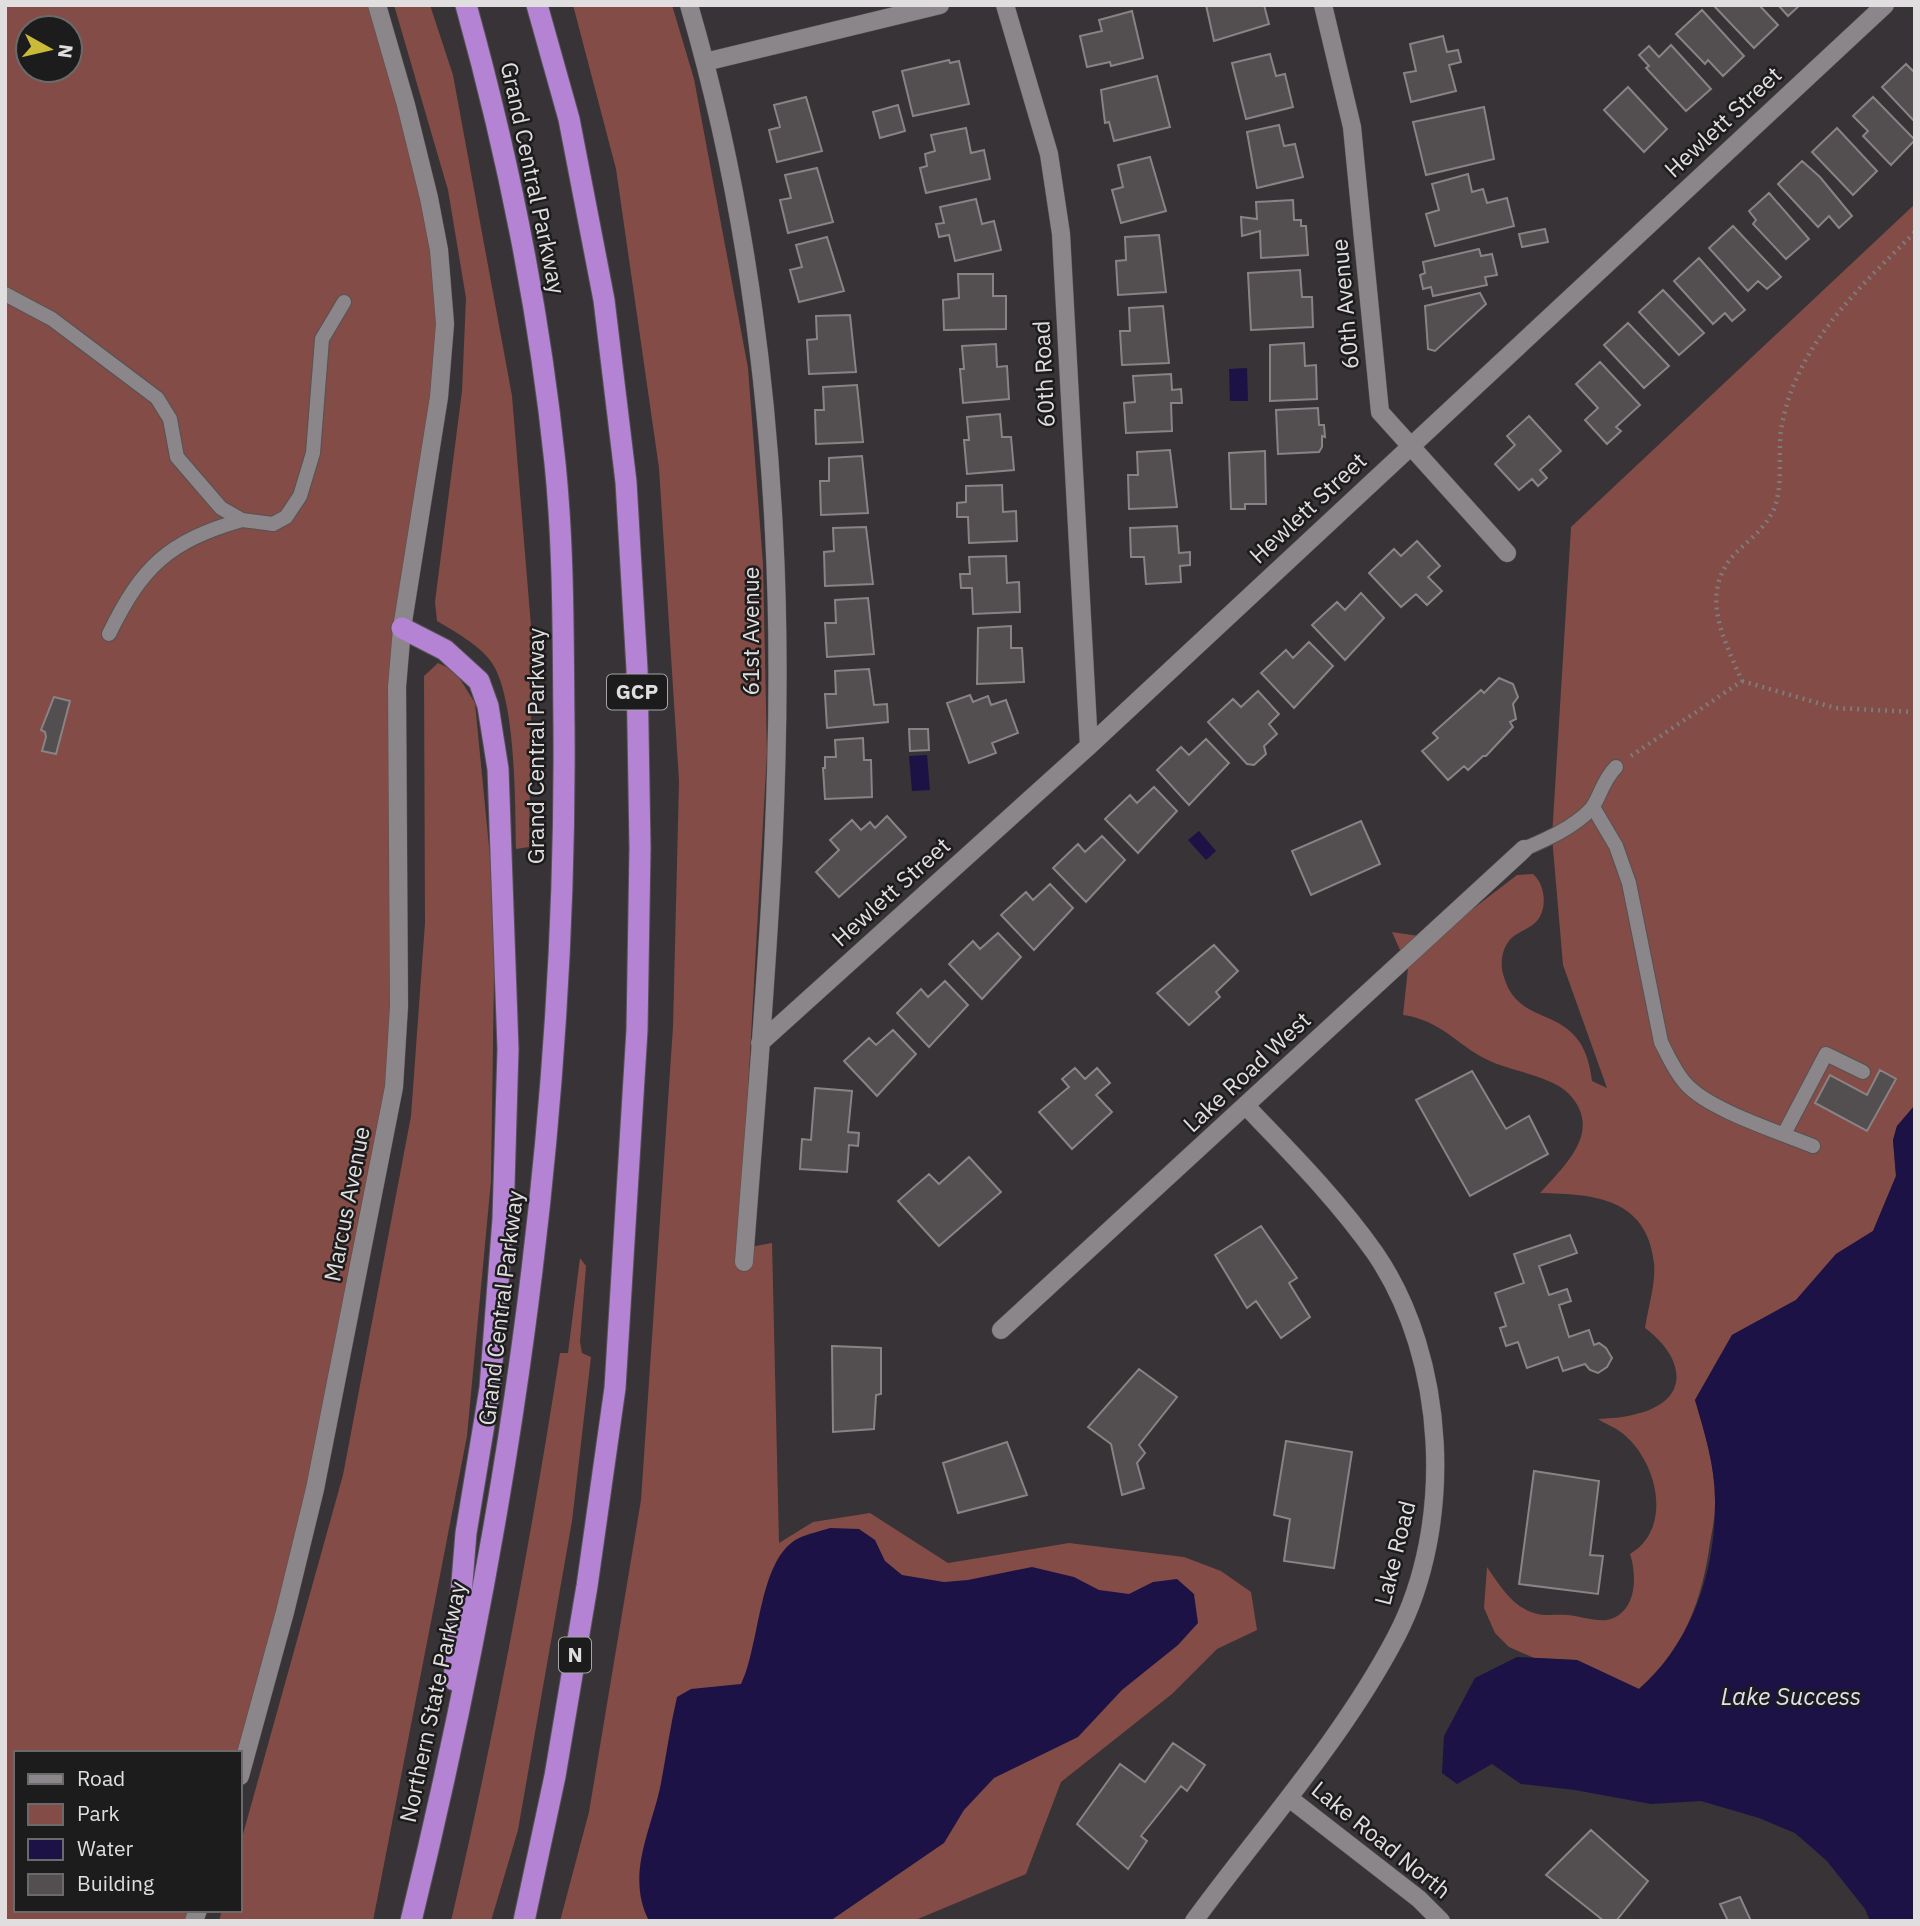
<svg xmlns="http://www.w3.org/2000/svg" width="1920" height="1926" font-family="'IBM Plex Sans',sans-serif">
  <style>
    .green { fill: #834c46; fill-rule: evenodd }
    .water { fill: #1d1246 }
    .building { fill: #534e4f; stroke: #898385; stroke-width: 2 }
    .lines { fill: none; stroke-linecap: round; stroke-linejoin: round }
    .lane-casing { stroke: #555254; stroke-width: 16 }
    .street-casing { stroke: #555254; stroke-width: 19 }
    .secondary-casing { stroke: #555254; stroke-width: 19 }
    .highway-casing { stroke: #555254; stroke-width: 23 }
    .path { stroke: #7e7b7d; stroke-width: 4.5; stroke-dasharray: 2 5; stroke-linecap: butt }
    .lane { stroke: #8b868a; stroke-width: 14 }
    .street { stroke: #8b868a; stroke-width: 18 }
    .secondary { stroke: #8b868a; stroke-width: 18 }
    .highway { stroke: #b483d4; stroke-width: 21 }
    .labels { text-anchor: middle; stroke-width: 5; stroke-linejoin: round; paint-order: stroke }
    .shield { fill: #1d1c1d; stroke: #a6a4a6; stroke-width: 2 }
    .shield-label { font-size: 21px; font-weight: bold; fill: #e1dee0 }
    .street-label { font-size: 23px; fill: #e1dee0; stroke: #1d1c1d }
    .water-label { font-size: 24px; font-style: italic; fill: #e0e0f2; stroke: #1d1c1d }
  </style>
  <rect width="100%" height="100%" fill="#373336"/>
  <path class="green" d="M5,5H377L444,291L402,628L394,1087L315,1489L240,1753H16V1910H198L194,1921H5ZM28,28H70V70H28Z
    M394,5H430L453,75L512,396L532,638L529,847L516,849C515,805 516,699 492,663C481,646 454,631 437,621L435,602L462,391L466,298L448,190Z
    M573,5H672L694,79L748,368L763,564L767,753L739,1249L772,1243L779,1543L813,1522L870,1513L948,1563L1069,1543L1184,1557L1221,1571L1251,1592L1257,1630L1217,1649L1172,1694L1061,1782L1026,1874L913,1921H560L589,1812L641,1500L673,1027L679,781L659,468L616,169Z
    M1915,204V1105L1897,1126L1893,1140L1896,1176L1873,1231L1836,1254L1796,1300L1732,1335L1695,1400C1705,1434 1716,1469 1715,1505C1715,1518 1712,1531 1710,1543C1702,1601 1684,1649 1639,1689L1577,1660L1534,1658L1509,1647L1495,1633L1484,1608L1487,1567C1499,1584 1510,1604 1531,1612C1543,1617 1556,1614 1568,1615C1581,1616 1598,1623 1611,1619C1637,1610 1637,1575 1630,1554C1674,1528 1657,1460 1622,1433C1615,1427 1605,1424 1598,1419C1610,1418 1624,1418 1636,1414C1693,1400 1684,1357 1645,1328C1648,1308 1656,1283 1654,1263C1647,1198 1594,1194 1540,1193C1566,1164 1604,1130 1568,1093C1552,1077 1513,1071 1492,1062C1456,1046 1444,1021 1403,1015L1408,968L1392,932L1419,936L1457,921L1517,875L1533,874C1546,885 1548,911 1535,923C1527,930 1515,933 1509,941C1501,951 1500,966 1504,977C1520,1033 1583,999 1592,1081L1607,1088L1563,965L1552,837L1571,527Z
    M438,663L455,671L475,703L495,908L491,1181L467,1436L373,1921H219L222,1910H240V1845L343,1475L411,1116L425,923L424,676Z
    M580,1258L586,1266L580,1342L582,1353L591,1357L572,1521L518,1830L491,1921H451C495,1733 530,1544 560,1353H568Z"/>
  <path class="water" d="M1247,368L1248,401H1230L1229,369Z
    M927,755L930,790L912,791L909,756Z
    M1199,831L1216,851L1206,860L1188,840Z
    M1915,1105V1921H1870L1865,1909L1827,1861L1795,1833L1759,1818L1701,1801L1651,1804L1575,1790L1521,1784L1492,1764L1457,1784L1442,1773L1444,1736L1475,1678L1517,1657L1577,1660L1639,1689C1691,1644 1715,1573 1715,1505C1716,1469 1705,1434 1695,1400L1732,1335L1796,1300L1836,1254L1873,1231L1896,1176L1893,1140L1897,1126Z
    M830,1528L859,1529L875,1540L885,1561L902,1575L944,1582L968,1580L1032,1567L1074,1577L1099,1590L1129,1594L1153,1582L1177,1579L1194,1594L1198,1623L1178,1645L1122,1690L1078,1737L994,1778L964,1810L944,1843L830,1921H649C626,1876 650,1833 660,1788C666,1758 670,1727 677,1697L691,1689L741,1684C760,1646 758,1558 799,1538C808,1534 820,1531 830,1528Z"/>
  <path class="building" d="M1206,5H1264L1269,24L1214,41Z
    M1759,5L1778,25L1754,48L1714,6Z
    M1778,5H1800L1788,16Z
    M1702,10L1744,56L1723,76L1708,60L1705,64L1676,34Z
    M1132,11L1143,58L1111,66L1110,62L1087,67L1080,36L1102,31L1099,20Z
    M1443,36L1447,52L1458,50L1461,62L1449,65L1456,91L1411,102L1404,73L1416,71L1410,44Z
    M1671,45L1711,89L1686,111L1646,68L1649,66L1639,55L1649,46L1659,57Z
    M1270,54L1276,76L1285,74L1293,107L1246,119L1232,63Z
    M949,60L950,63L959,61L969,104L913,116L902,71Z
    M1906,64L1915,73V122L1882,87Z
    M1157,76L1170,127L1114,141L1109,122L1105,123L1101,90Z
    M1628,87L1667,129L1644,152L1604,110Z
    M806,97L822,151L777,162L769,130L780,127L774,105Z
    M1873,97L1915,140L1891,165L1863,136L1868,131L1853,116Z
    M898,105L905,131L880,138L873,112Z
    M1484,107L1494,159L1426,175L1413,122Z
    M1279,125L1284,146L1295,144L1303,177L1257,188L1247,132Z
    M966,128L971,153L984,150L990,179L926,193L920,168L927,166L925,154L935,151L931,135Z
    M1837,128L1877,171L1853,195L1812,152Z
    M1150,157L1166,211L1121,223L1112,190L1123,187L1118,165Z
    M1802,161L1820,177L1852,216L1839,228L1829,216L1818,227L1778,184Z
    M817,168L833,222L788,233L780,200L791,198L785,175Z
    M1468,174L1472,192L1483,189L1487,203L1507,198L1514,226L1435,246L1426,214L1439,210L1432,184Z
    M1769,193L1809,239L1786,259L1753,224L1756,220L1749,211Z
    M976,199L982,224L994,221L1001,250L955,261L949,235L939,237L936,224L944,223L940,207Z
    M1293,200L1294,220H1301V226H1306L1308,255L1261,258L1260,231L1242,236L1241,217L1257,219L1256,202Z
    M1733,226L1781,277L1767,289L1758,281L1748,291L1709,248Z
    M1545,229L1548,242L1522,247L1519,234Z
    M1159,235L1166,292L1118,295L1116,261L1126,260L1125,237Z
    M827,237L844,291L799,302L790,270L802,267L796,245Z
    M1479,249L1481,256L1492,254L1497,275L1485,277L1487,285L1433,296L1431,287L1423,289L1420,275L1425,273L1423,262Z
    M1699,258L1745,310L1732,321L1725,313L1713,324L1674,281Z
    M1300,270L1302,297H1312L1313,327L1251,330L1248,273Z
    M958,274H993V296H1006V329L944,330L943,300L959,298Z
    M1663,290L1704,333L1679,355L1639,312Z
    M1480,293L1486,304L1435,351L1428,349L1425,306Z
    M1163,306L1169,363L1122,365L1120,331H1130L1129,308Z
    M850,315L856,372L809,374L807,340L817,339L816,316Z
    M1628,323L1669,366L1644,388L1604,345Z
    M1304,343L1305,366L1316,365L1317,399L1270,401V345Z
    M996,344L997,367L1007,366L1009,399L963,403L960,369H964L962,346Z
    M1600,362L1640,405L1616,427L1621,431L1607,444L1585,420L1598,408L1576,384Z
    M1171,374L1172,390L1181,389L1182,403H1171L1172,431L1126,433L1124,403L1135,402L1133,376Z
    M857,385L863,442L816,444L815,410H824L823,387Z
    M1318,408L1319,425H1324L1325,437L1322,436V447L1319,452L1278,454L1276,410Z
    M1000,414L1002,437H1011L1014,470L967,474L964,440H969L967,417Z
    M1529,416L1561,451L1540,470L1547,478L1538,486L1532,479L1519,490L1495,464L1515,445L1507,436Z
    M1170,450L1177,507L1129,509L1128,475H1138L1137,452Z
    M1265,451L1266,504H1245V509H1231L1229,453Z
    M862,456L868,513L821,515L820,481H829V458Z
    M1002,485L1003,512L1016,511L1017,541L969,543L968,517H957V503L966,502V486Z
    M1177,526L1179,553L1190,552V565L1180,566L1181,582L1146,584L1144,557H1131L1130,528Z
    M866,527L873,584L825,586L824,552L834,551L833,528Z
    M1417,541L1440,566L1428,577L1442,591L1427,605L1416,594L1401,607L1369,573L1394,549L1401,556Z
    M1006,556L1007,583L1019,582L1020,612L973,614L972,588H961L960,574H970L969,557Z
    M1361,593L1384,618L1345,660L1312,625L1337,602L1345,610Z
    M868,598L874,654L827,657L825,623H836L835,600Z
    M1011,626V648H1022L1024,682L977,684L978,628Z
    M1309,642L1333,666L1294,708L1261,673L1286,650L1293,658Z
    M869,669L874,705L887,704L888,722L827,728L825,694H836L835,671Z
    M1499,678L1513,684L1518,697L1513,704L1516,719L1510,722L1513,727L1486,756H1483L1468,770L1464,766L1448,780L1422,751L1438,738L1433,733L1481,690L1484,693Z
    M1258,691L1279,714L1269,724L1277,734L1264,746L1266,754L1254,765L1247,764L1208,722L1233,699L1241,707Z
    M970,695L973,702L988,696L991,705L1006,700L1018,733L992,743L996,753L969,763L947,703Z
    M54,697L70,701L56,754L42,751L46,737L45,732L41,730Z
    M909,729H928L929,750L910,751Z
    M863,738L864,760H871L872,797L825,799L823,768H825V757H836L835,740Z
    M1206,739L1229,763L1189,805L1157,770L1181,747L1189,755Z
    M1154,787L1177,811L1138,853L1105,819L1130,795L1137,803Z
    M887,816L906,837L839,897L816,872L839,850L830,840L852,820L861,830L870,822L875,828Z
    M1361,821L1380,864L1311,895L1292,851Z
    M1102,836L1125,860L1086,902L1053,868L1078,844L1085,852Z
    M1050,884L1073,908L1034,950L1001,915L1026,892L1033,900Z
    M998,933L1021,957L982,999L949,964L973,941L980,949Z
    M1214,945L1238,971L1216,992L1220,997L1189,1025L1157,993Z
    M945,981L968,1005L929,1047L897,1013L921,989L928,997Z
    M893,1030L916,1054L877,1096L844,1061L869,1038L876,1045Z
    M1075,1068L1085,1079L1097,1068L1110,1083L1096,1095L1112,1112L1072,1149L1039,1112L1069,1087L1062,1079Z
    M1880,1070L1896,1079L1867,1131L1815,1103L1830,1075L1867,1095Z
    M1472,1071L1506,1129L1529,1116L1548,1154L1470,1196L1416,1100Z
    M815,1088L852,1091L848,1132L859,1133L858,1146L849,1145L847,1172L800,1169L802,1139L811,1140Z
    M969,1157L1001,1192L939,1246L898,1201L929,1174L939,1184Z
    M1261,1226L1297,1278L1289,1283L1310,1317L1281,1338L1256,1301L1247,1308L1215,1255Z
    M1570,1235L1577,1253L1539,1266L1549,1295L1567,1289L1571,1301L1559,1305L1569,1337L1589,1330L1594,1345L1599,1343L1606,1348L1612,1358L1607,1367L1598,1373L1590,1370L1585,1364L1563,1371L1558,1357L1527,1368L1518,1342L1506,1346L1500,1328L1506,1326L1495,1293L1524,1283L1514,1254Z
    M832,1346L881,1348V1394L876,1395L874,1429L833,1432Z
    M1139,1369L1177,1397L1139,1445L1145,1453L1137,1463L1144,1488L1122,1495L1111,1444L1088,1427Z
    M1286,1441L1352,1452L1334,1568L1284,1561L1290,1519L1274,1515Z
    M1007,1442L1027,1495L958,1513L943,1463Z
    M1534,1471L1599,1481L1590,1555L1603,1556L1598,1594L1519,1584Z
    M1173,1743L1205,1765L1187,1791L1181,1786L1141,1836L1147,1841L1128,1869L1077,1824L1120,1764L1145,1782Z
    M1591,1830L1648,1881L1616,1921H1604L1546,1875Z
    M1740,1897L1751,1921H1728L1720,1904Z"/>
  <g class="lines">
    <defs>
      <path id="lane" d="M5,294L52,319L157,398L170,419L177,457L221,508L242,520L273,524L286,517L300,496L313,453L322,339L344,302
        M109,634C142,566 169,541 242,520
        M1593,807L1616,846L1629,883L1661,1042C1668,1056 1675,1072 1686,1084C1709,1110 1779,1132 1813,1146
        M1524,849C1547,839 1573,828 1591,809C1599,800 1602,781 1616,767
        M1784,1134L1826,1054L1863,1072"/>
      <path id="street" d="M689,5C739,176 765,354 774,532C787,775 762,1020 744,1262
        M1005,5L1049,154L1061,234L1089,746
        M1323,5L1352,127L1380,412L1507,553
        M705,62L940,5
        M760,1043L1089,746L1885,5
        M1001,1330L1524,849
        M1289,1798L1419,1899L1441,1921
        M1194,1921C1262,1828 1342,1740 1396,1637C1455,1525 1447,1358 1375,1253C1337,1199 1291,1153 1246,1106"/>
      <path id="secondary" d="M240,1776L285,1612L315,1489L394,1087L399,1006L397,687L402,628L439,397L445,324L439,250L429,198L406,105L377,5
        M194,1921L198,1910"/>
      <path id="highway" d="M402,628L445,650L479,681L488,706L498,769L508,1049L503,1219L490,1388L466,1533L454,1680
        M411,1921C507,1529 567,1130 564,726C563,638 564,551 555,463C539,308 508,156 466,5
        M524,1921L555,1776L587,1586L615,1388L637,1030L640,848L637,669L626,482L604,300L569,119L537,5"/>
    </defs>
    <use href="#lane" class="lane-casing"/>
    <use href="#street" class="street-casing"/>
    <use href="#secondary" class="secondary-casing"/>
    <use href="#highway" class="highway-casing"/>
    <path class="path" d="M1742,681L1835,708L1915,712
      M1631,756L1742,681C1721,633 1696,587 1743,546C1757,534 1774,517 1777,499C1783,475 1777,449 1782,425C1796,345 1860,287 1915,232"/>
    <use href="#lane" class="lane"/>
    <use href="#street" class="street"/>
    <use href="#secondary" class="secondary"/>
    <use href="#highway" class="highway"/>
  </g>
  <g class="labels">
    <g class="shield">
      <rect x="607" y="674.5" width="60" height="35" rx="5"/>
      <rect x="559" y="1637.5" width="32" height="35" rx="5"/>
    </g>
    <g class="shield-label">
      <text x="637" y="699">GCP</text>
      <text x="575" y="1662">N</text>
    </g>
    <g class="street-label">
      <text transform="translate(1723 122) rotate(-43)" y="8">Hewlett Street</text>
      <text transform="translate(533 178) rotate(78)" y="8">Grand Central Parkway</text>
      <text transform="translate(1345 304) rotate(-95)" y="8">60th Avenue</text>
      <text transform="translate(1044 374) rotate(-93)" y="8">60th Road</text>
      <text transform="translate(1308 508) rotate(-43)" y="8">Hewlett Street</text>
      <text transform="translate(751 631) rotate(-90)" y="8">61st Avenue</text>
      <text transform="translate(536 746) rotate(-90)" y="8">Grand Central Parkway</text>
      <text transform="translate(891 892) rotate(-42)" y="8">Hewlett Street</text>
      <text transform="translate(1247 1072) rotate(-43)" y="8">Lake Road West</text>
      <text transform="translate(347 1204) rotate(-79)" y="8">Marcus Avenue</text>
      <text transform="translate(501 1308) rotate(-83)" y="8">Grand Central Parkway</text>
      <text transform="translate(1395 1553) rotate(-76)" y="8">Lake Road</text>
      <text transform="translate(433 1702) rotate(-78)" y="8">Northern State Parkway</text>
      <text transform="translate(1381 1840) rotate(39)" y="8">Lake Road North</text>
    </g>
    <g class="water-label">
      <text x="1791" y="1705">Lake Success</text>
    </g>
  </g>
  <rect width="1920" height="1926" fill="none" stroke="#e1dee0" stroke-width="14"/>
  <rect x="14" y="1751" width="228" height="161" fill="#1d1c1d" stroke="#6b6a6b" stroke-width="2"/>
  <rect x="28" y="1774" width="35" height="10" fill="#8b868a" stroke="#6b6a6b" stroke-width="2"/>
  <text x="77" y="1786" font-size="21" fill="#e1dee0">Road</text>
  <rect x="28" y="1804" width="35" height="21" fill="#834c46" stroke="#6b6a6b" stroke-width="2"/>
  <text x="77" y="1821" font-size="21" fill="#e1dee0">Park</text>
  <rect x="28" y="1839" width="35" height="21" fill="#1d1246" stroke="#6b6a6b" stroke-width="2"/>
  <text x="77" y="1856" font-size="21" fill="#e1dee0">Water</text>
  <rect x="28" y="1874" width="35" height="21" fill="#534e4f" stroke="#6b6a6b" stroke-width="2"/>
  <text x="77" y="1891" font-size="21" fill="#e1dee0">Building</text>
  <g transform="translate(49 49) rotate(98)"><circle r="33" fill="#1d1c1d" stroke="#6b6a6b" stroke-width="2"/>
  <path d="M0-5L12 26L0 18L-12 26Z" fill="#caba3a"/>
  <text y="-10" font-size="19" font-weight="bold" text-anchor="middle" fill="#e1dee0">N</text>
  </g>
</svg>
